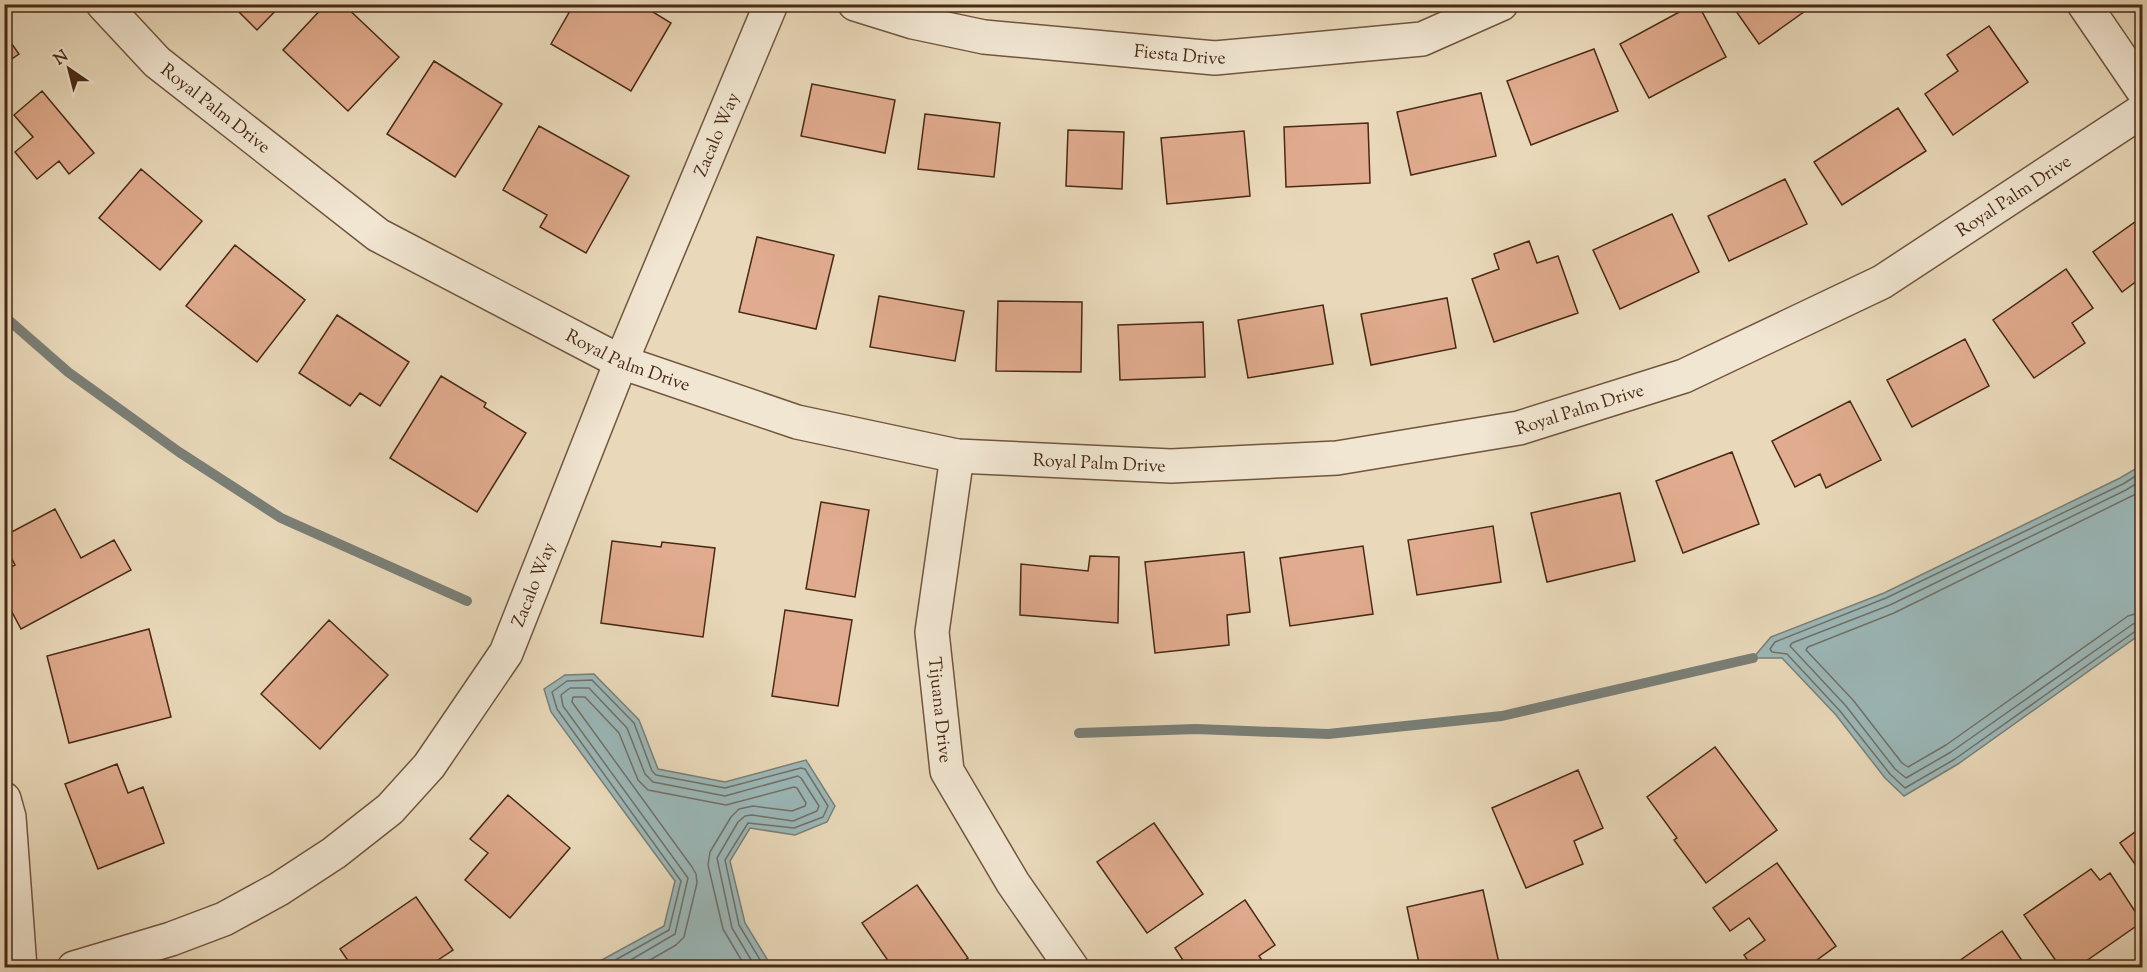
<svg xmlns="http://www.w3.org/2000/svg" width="2147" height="972" font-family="'Sorts Mill Goudy',serif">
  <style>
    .water { fill: #9bb8b9; stroke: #7a7f77; stroke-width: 1.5 }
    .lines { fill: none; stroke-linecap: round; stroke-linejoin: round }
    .shore { stroke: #727066; stroke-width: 1.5 }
    .stream { stroke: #7a7f77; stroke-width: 10 }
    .building { fill: #e0ab8e; stroke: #492914; stroke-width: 1.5 }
    .minor-casing { stroke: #71553e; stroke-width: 36 }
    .minor { stroke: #f1e6d2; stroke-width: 33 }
    .labels { text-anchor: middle; stroke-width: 4.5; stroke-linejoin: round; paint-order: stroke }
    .street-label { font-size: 18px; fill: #492914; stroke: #f1e6d2 }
  </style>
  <rect width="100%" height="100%" fill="#e9d9ba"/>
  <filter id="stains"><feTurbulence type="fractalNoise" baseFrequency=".00333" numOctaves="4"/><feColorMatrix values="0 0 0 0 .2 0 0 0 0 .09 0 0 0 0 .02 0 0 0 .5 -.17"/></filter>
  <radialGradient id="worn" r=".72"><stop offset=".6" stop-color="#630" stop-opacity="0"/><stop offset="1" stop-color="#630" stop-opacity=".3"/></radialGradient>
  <path class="water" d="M2142,465V633L1958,764L1904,796L1885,778L1836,715L1782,658H1753L1771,637L1884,593L2120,478Z
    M594,674L639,720L658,769L725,782L806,760L835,806L827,822L795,835L750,828L730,861L745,923L772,967H589L664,926L675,881L551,712L544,689L565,675Z"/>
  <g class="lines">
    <path class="shore" d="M2142,472L2123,484L1886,598L1775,642L1770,649L1772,652L1787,654L1840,711L1890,774L1905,788L1955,759L2137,630L2142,629
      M2142,480L2126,490L1890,605L1792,643L1790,646L1846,706L1895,769L1906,778L1951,752L2133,624L2142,621
      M2142,491L1894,613L1808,647L1806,650L1853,700L1902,763L1908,767L1946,745L2128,616L2142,612
      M601,968L669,930L681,881L557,709L552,692L567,681L592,680L634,723L652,771L656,775L725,788L801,768L805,769L828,806L823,817L794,828L748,823L725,860L739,925L765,968
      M617,968L675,934L688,878L563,706L561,695L570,688H589L627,728L645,774L653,782L725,796L798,776L801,778L819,806L817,811L793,821L752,815L745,816L738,822L717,858L732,928L756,968
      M636,968L676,945L684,937L697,883L696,874L692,867L572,702L573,697H585L619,733L638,780L648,790L726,805L794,787L797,788L806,803L805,806L792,811L753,806L739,809L731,817L710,852L708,865L723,929L746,968"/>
    <path class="stream" d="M4,316L68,372L179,452L281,518L467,601
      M1079,733L1196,729L1328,734L1502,716L1753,658"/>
  </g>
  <path class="building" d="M231,4H282L257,30Z
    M326,4H343L399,57L348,111L283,50Z
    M574,4H640L671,23L631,91L551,44Z
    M1694,4H1698L1726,57L1649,98L1620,44Z
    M1731,4H1815L1759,44Z
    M1989,26L2028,82L1953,135L1925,94L1958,71L1947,55Z
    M4,33L19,54L4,64Z
    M1594,49L1618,111L1531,145L1507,81Z
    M434,61L502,104L455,177L387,134Z
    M812,84L895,100L885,153L801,136Z
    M42,91L94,153L69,174L59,161L37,179L15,152L33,137L14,115Z
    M1481,93L1496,156L1411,175L1397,112Z
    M1898,108L1926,151L1842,205L1814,162Z
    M925,114L1000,123L994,177L918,169Z
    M1368,123L1370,183L1286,187L1284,127Z
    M539,126L629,176L586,253L540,227L547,215L503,190Z
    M1068,130L1124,132L1122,189L1066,186Z
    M1244,131L1250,196L1167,204L1161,138Z
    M141,169L202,221L160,270L99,218Z
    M1785,179L1807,224L1729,261L1708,216Z
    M1672,214L1699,272L1620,309L1593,250Z
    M2142,217V281L2141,278L2122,292L2093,252Z
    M757,237L834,255L816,329L739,312Z
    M1529,241L1537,263L1558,256L1578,313L1494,342L1472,279L1499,269L1494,254Z
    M235,245L305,300L257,362L186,306Z
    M2066,269L2093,308L2072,323L2085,343L2034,378L1993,320Z
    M879,296L964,311L955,361L870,347Z
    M1447,298L1456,348L1371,365L1361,314Z
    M998,301L1082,302L1081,372L996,371Z
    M1323,305L1333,364L1248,378L1238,320Z
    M337,315L409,362L380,406L360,393L350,406L299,373Z
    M1203,322L1205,377L1120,380L1118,325Z
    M1965,339L1989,386L1912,427L1887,380Z
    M441,376L486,403L484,407L526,433L477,512L390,458Z
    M1850,401L1881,460L1826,488L1820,474L1795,487L1772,441Z
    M1732,452L1759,524L1683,553L1656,481Z
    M1620,493L1635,561L1547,582L1531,513Z
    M821,502L869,510L855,597L806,589Z
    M55,509L81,558L114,540L131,570L21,629L4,597V571L15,565L4,544V536Z
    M1493,526L1501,582L1417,595L1408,540Z
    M612,541L661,547L662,542L715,548L703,637L601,623Z
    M1363,546L1373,614L1290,626L1280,558Z
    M1244,552L1250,612L1227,615L1229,645L1155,653L1145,562Z
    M1090,556L1119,557L1118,623L1020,615L1021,564L1088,571Z
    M785,610L852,620L838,706L772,696Z
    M329,620L388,675L320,749L261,694Z
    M149,629L171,717L69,743L47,656Z
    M1715,747L1777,830L1706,883L1674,840L1677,838L1647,797Z
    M117,764L128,793L143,787L164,843L98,869L65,784Z
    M1578,770L1603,828L1574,841L1583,864L1526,888L1492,808Z
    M508,795L570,848L510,918L465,880L488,853L470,839Z
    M1154,823L1203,894L1147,933L1097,862Z
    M2142,827V874L2120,843Z
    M1777,863L1836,946L1806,968H1753L1744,955L1765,940L1749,918L1730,931L1713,908Z
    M2091,869L2100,880L2110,873L2142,922L2076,968H2061L2024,915Z
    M917,885L968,958L954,968H893L862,923Z
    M1483,890L1500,968H1420L1407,907Z
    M416,897L453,950L429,966L431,968H353L340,949Z
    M1245,900L1275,945L1259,956L1267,968H1188L1175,948Z
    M2002,931L2027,968H1949Z"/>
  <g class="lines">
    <defs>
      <g id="minor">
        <path id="s1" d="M103,4L157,62L378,235L621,362L797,422L957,456L1171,466L1337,458L1519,428L1684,376L1882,282L2142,111"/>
        <path id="s2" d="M855,4L913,22L984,37L1215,58L1422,39L1501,4"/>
        <path d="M2084,4L2142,89"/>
        <path id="s3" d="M957,456L932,632L947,771L1013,883L1072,968"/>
        <path d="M4,799L9,817L20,968"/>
        <path id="s4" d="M74,968L171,939L224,919L279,889L334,853L390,809L429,766L506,653L621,362L771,4"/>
      </g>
    </defs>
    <use href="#minor" class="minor-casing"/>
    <use href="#minor" class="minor"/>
  </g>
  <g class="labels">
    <g class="street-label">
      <text dy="6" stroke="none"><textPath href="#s2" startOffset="330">Fiesta Drive</textPath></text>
      <text dy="6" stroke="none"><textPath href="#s1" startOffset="154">Royal Palm Drive</textPath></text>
      <text dy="6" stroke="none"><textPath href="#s4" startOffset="1112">Zacalo Way</textPath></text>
      <text dy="6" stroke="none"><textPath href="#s1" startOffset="2098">Royal Palm Drive</textPath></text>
      <text dy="6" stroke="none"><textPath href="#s1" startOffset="640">Royal Palm Drive</textPath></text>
      <text dy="6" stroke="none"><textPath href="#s1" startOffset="1612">Royal Palm Drive</textPath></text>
      <text dy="6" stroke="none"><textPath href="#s1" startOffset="1126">Royal Palm Drive</textPath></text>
      <text dy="6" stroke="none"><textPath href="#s4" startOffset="626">Zacalo Way</textPath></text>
      <text dy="6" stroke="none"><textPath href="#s3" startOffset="256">Tijuana Drive</textPath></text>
    </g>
  </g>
  <rect width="2147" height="972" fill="none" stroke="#e9d9ba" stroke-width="24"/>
  <rect x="6" y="6" width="2135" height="960" fill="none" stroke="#492914" stroke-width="3"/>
  <rect x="12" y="12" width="2123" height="948" fill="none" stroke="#492914" stroke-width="1.5"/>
  <g transform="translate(69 69) rotate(325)" stroke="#f1e6d2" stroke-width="4.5" paint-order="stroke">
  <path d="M0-4.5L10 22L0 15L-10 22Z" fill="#492914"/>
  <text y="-9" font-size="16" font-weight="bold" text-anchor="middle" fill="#492914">N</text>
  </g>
  <rect width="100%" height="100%" filter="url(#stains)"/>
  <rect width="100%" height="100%" fill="url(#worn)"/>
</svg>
